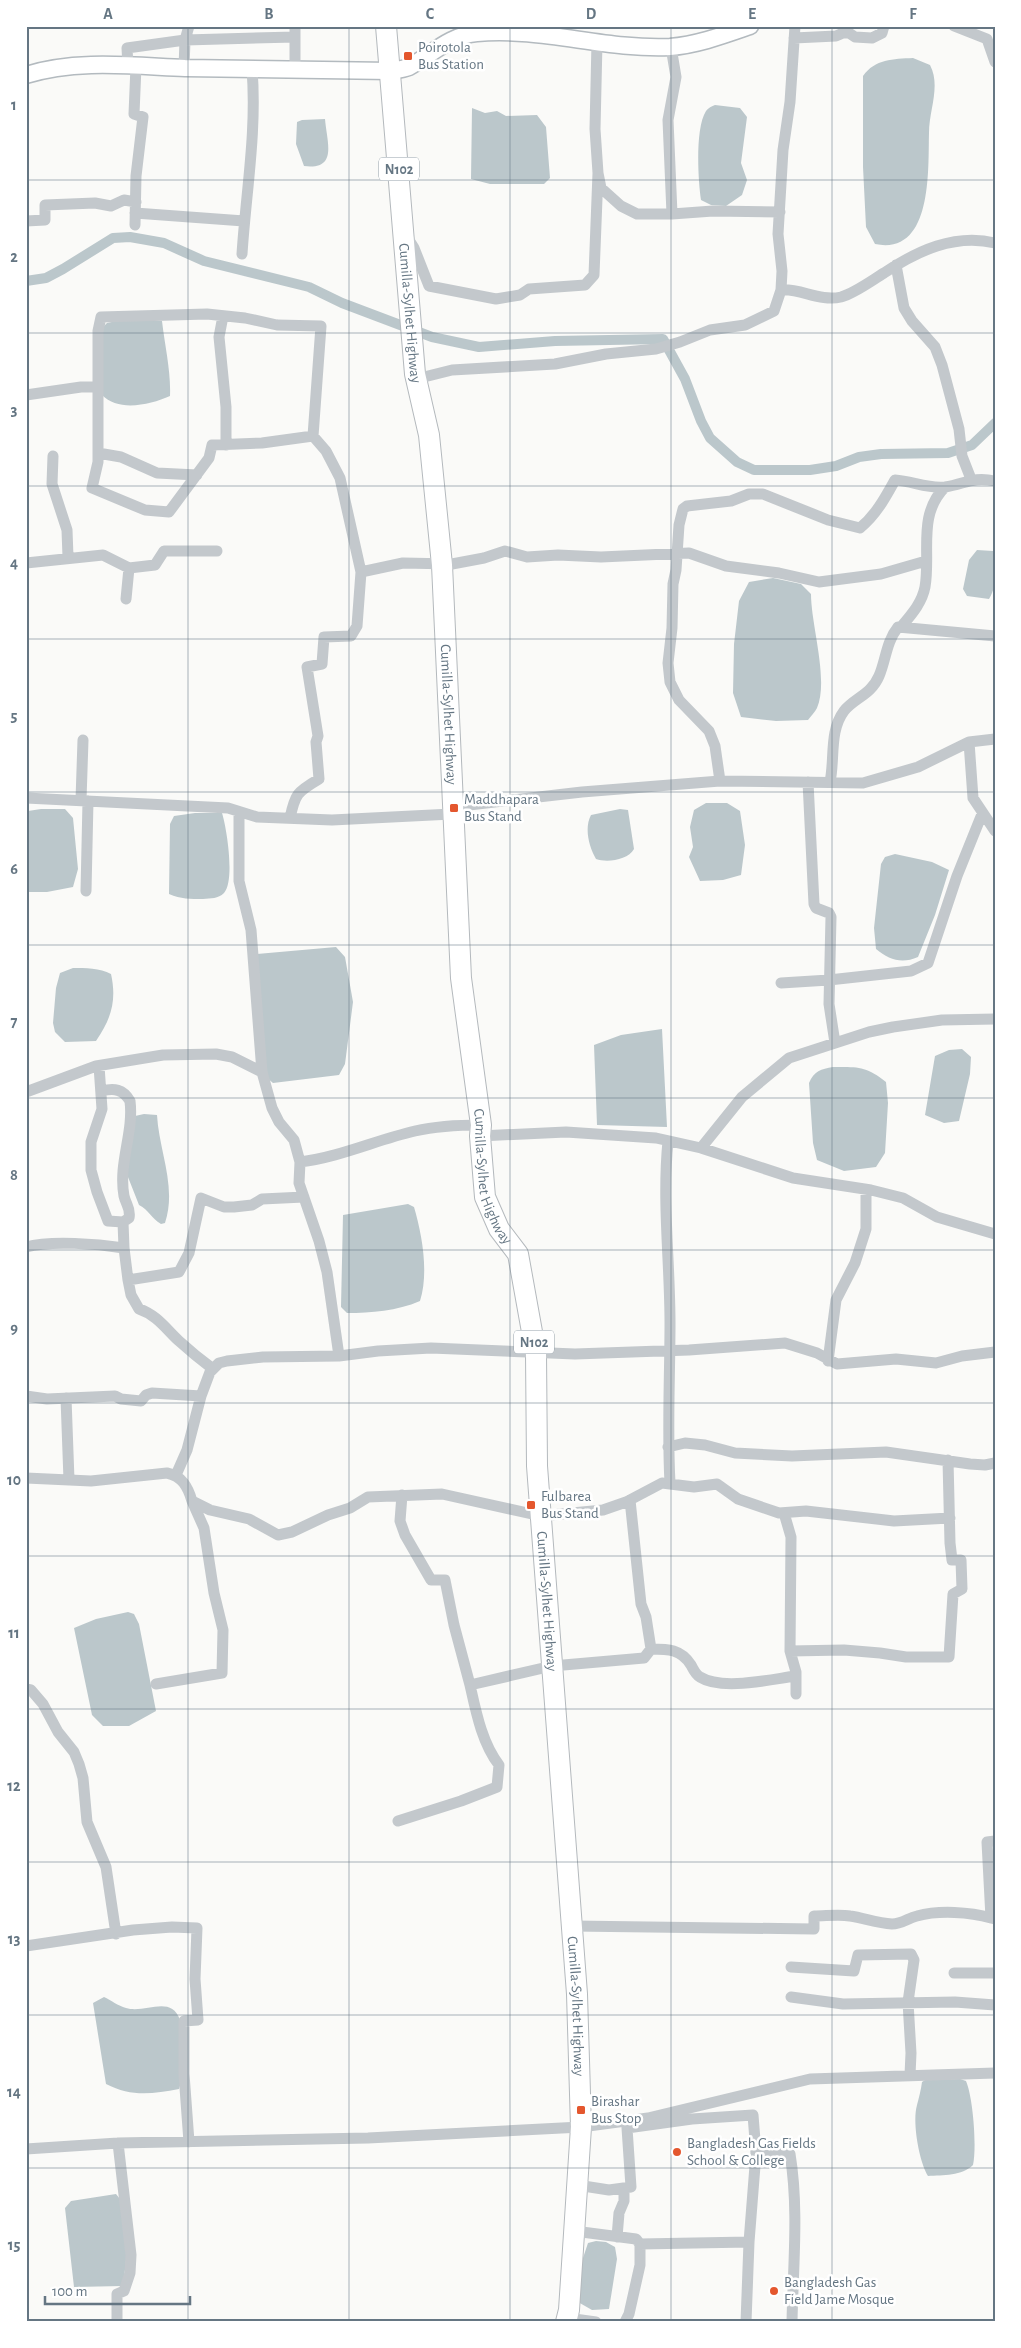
<svg xmlns="http://www.w3.org/2000/svg" width="1021" height="2348" font-family="'Alegreya Sans',sans-serif">
  <style>
    .water { fill: #bbc7cb }
    .lines { fill: none; stroke-linecap: round; stroke-linejoin: round }
    .canal { stroke: #bbc7cb; stroke-width: 10 }
    .secondary-casing { stroke: #b3babf; stroke-width: 19 }
    .highway-casing { stroke: #b4b9bd; stroke-width: 22 }
    .street { stroke: #c3c8cc; stroke-width: 11 }
    .secondary { stroke: #fff; stroke-width: 16 }
    .highway { stroke: #fff; stroke-width: 20 }
    .grid { fill: none; stroke: #657683; stroke-width: 1; stroke-opacity: 0.55 }
    .poi-dot { fill: #e4572e; stroke: #fff; stroke-width: 2 }
    .labels { text-anchor: middle; stroke-width: 5; stroke-linejoin: round; paint-order: stroke }
    .shield { fill: #fff; stroke: #939fa8; stroke-width: 1 }
    .shield-label { font-size: 14px; font-weight: bold; fill: #657683 }
    .poi-label { font-size: 15px; fill: #657683; stroke: #fff; text-anchor: start }
    .street-label { font-size: 15px; fill: #657683; stroke: #fff }
    .neatline { fill: none; stroke: #657683; stroke-width: 2 }
    .grid-label { font-size: 16px; text-anchor: middle; font-weight: bold; fill: #657683 }
  </style>
  <rect width="100%" height="100%" fill="#fafaf8"/>
  <path class="water" d="M913,58L930,65C941,86 929,110 929,133C928,169 933,256 875,244L866,227L863,167V76C875,59 893,59 913,58Z
    M715,105L740,108L747,117L741,163L747,180L742,195L726,206L711,205L701,200C698,180 695,128 706,111C708,108 712,106 715,105Z
    M472,108L485,113L497,111L506,116L537,115L546,127L550,178L544,184H490L471,179Z
    M325,119C327,143 338,170 304,166L296,144L297,122L302,120Z
    M126,319L162,321C165,347 171,371 170,396C150,405 118,412 102,395L101,329L107,323Z
    M977,550L993,551C998,566 997,586 989,599L967,596L963,589L969,560Z
    M773,578L801,584L811,594C811,625 829,680 817,708C815,712 811,716 808,720L776,721L741,717L733,693L734,644L739,601L749,582Z
    M706,803H727L740,811L745,845L741,875L723,880L700,881L689,857L693,847L690,827L694,810Z
    M41,809H65L73,818L78,869L73,887L47,892H26V813L28,811Z
    M620,809L628,810L634,849C628,860 607,863 596,859C589,847 584,828 591,815Z
    M195,813H222C227,829 235,881 224,893C218,899 211,898 203,899C190,899 181,899 169,894L170,824L174,816Z
    M895,854L932,862L949,870L935,915L918,957C902,964 889,960 876,949L874,928L881,864L885,857Z
    M336,947L345,957L353,1002L345,1064L339,1075L273,1083L266,1077L257,954Z
    M73,968C85,968 100,968 111,974C117,1001 111,1019 96,1041L65,1042L55,1032L53,1023L56,988L60,973Z
    M662,1029L667,1127L597,1125L594,1045L621,1035Z
    M962,1049L971,1057L970,1074L959,1121L944,1123L925,1115L935,1056L949,1050Z
    M833,1067C858,1067 866,1066 886,1082L888,1103L885,1153L876,1167L844,1171L817,1160L813,1143L809,1083C814,1071 821,1069 833,1067Z
    M144,1114L157,1115C159,1151 177,1187 165,1223L161,1224C151,1218 149,1210 139,1205L126,1172L135,1116Z
    M408,1204L414,1207C422,1234 429,1273 420,1301C397,1311 371,1313 347,1313L341,1307L343,1215Z
    M128,1612L134,1614L139,1624L156,1711L129,1726H103L92,1715L74,1628L96,1619Z
    M104,1997C111,2000 118,2006 126,2008C145,2014 171,1994 180,2020L181,2082L179,2089C152,2094 131,2097 106,2084L93,2003Z
    M960,2079L966,2081C973,2097 977,2147 973,2165C962,2176 943,2175 928,2176C919,2161 912,2122 917,2105C919,2097 921,2090 922,2082L925,2080Z
    M116,2194C134,2212 126,2261 123,2286L74,2287L65,2208L71,2201Z
    M596,2241L606,2242L615,2247L617,2259L609,2309L592,2310L578,2302L581,2264L588,2243Z"/>
  <g class="lines">
    <path class="canal" d="M26,281L46,278L63,269L113,238L130,237L164,243L204,261L309,287L342,303L432,337L479,347L555,341L663,339L685,379L701,421L710,438L737,462L754,470H810L836,466L859,457L881,454L948,453L972,445L995,423"/>
    <defs>
      <path id="secondary" d="M26,75C76,59 134,66 185,68C254,69 322,70 391,71C397,70 404,69 409,67C431,55 450,35 477,33C541,27 605,50 670,47C697,45 724,35 750,26"/>
      <g id="highway">
        <path id="s1" d="M386,26L415,374L429,435L442,565L461,978L481,1125L480,1136L485,1197L499,1229L518,1254L536,1354L537,1466L577,1994L581,2127L569,2310L566,2322"/>
      </g>
    </defs>
    <use href="#secondary" class="secondary-casing"/>
    <use href="#highway" class="highway-casing"/>
    <path class="street" d="M295,26V70
      M954,26L987,39L995,62
      M794,38L836,36L843,33H849L855,37L872,38L882,33L884,26
      M597,42L595,129L598,173L601,188L621,206L637,214H672L713,211L780,212
      M671,47L676,77L668,120L672,214
      M128,66L127,48L185,40L295,37
      M184,68L185,40L189,26
      M135,213L244,221
      M26,221L45,220V205L95,203L111,206L124,200L136,202
      M135,225L136,176L143,117L134,114L136,66
      M407,237L414,248L429,286L496,299L520,295L529,289L585,285L594,275L598,173
      M242,254C246,192 257,131 252,69
      M896,265L904,308L912,321L935,347L942,365L959,429L962,456L971,479
      M781,290L782,271L778,234L783,150L790,102L795,26
      M223,316L219,337L226,407V445
      M416,379L452,370L555,364L606,354L656,349L680,342L710,330L745,325L774,311L781,290C800,288 820,302 841,297C855,293 871,281 884,273C917,251 955,233 995,243
      M26,395L81,387H98
      M313,436L262,443L212,445L209,458L169,512L145,510L92,488L98,462V331L101,317L207,314L245,318L277,325L321,326L313,436L326,451L340,478L361,572L403,563L452,564L484,558L505,551L527,557L558,555L601,557L689,553L726,566L779,573L819,582L881,574L926,561
      M98,453L121,457L157,473L197,475
      M53,456L52,484L67,530L68,557
      M26,563L103,555L129,568L155,565L164,551H217
      M126,599L129,568
      M901,627C911,615 922,603 925,587C931,553 917,515 945,487
      M969,742L973,798L995,831
      M720,781L715,746L709,731L679,700L670,682L668,663L672,628L673,584L676,570L679,525L683,509L687,506L731,501L749,494H763L828,520L860,528C876,515 885,498 895,480C912,481 928,489 945,487C965,484 973,476 995,481
      M808,782L814,904L816,908L829,913L831,917L829,1004L835,1043
      M830,782C835,759 829,731 844,711C854,698 871,695 879,676C886,660 886,642 898,627L995,636
      M26,798L228,808L257,817L332,820L452,814
      M81,800L83,740
      M452,807L582,792L720,781L863,783L918,767L969,742L995,739
      M239,812V881L251,930L262,1072L272,1108L279,1122L294,1140L300,1162L299,1183L319,1241L327,1272L339,1356
      M290,818C295,794 297,792 319,779L316,742L318,736L307,667L322,664L324,637L351,636L357,626L361,572
      M86,891L88,801
      M781,983L829,980L911,971L928,963L957,876L982,814
      M99,1066L102,1109L91,1142V1170L97,1192L108,1221L123,1222L124,1248
      M102,1091C114,1088 123,1089 130,1101C134,1133 118,1163 124,1196C126,1205 131,1208 129,1218L123,1222
      M26,1092L96,1066L163,1055L216,1054L232,1057L262,1072
      M480,1136L566,1132L656,1138L701,1148L742,1097L789,1058L869,1032L893,1027L942,1020L995,1019
      M668,1141C662,1202 670,1262 670,1323C670,1377 667,1430 670,1483
      M701,1148L793,1178L871,1190L903,1198L937,1217L995,1234
      M300,1162C340,1157 376,1140 415,1131C437,1126 458,1125 481,1125
      M26,1247C51,1240 98,1244 124,1248L128,1280
      M828,1361L836,1300L855,1263L866,1229V1190
      M213,1369C201,1360 190,1351 179,1341C166,1329 157,1315 139,1309L131,1295L128,1280L179,1272L189,1253L201,1198L224,1207H234L252,1205L262,1199L304,1197
      M26,1396L47,1399L115,1396L121,1399L141,1401L146,1395L152,1393L201,1396
      M66,1398L69,1480
      M668,1447L685,1443L705,1445L735,1453L792,1456L886,1452L970,1464L985,1465L995,1463
      M176,1475L187,1450L201,1396L210,1372L219,1363L227,1361L263,1357L339,1356L378,1351L431,1348L575,1354L689,1350L785,1343L817,1353L837,1364L896,1359L936,1363L962,1356L995,1352
      M26,1478L91,1481L167,1473C182,1476 188,1487 192,1501L210,1510L249,1519L278,1535L292,1532L328,1515L350,1508L368,1497L442,1494L541,1516L603,1510L626,1502L662,1483L694,1487L717,1484L738,1499L779,1513L806,1511L894,1521L950,1518
      M402,1495L400,1521L405,1535L431,1580H445L454,1625L470,1685
      M630,1500L641,1604L646,1617L651,1649C668,1649 681,1649 691,1665C693,1669 696,1675 700,1677C722,1691 772,1679 796,1676
      M784,1513L791,1537L790,1651L796,1672V1694
      M790,1651L844,1650L880,1653L906,1657H949L953,1594L962,1589L961,1560H952L950,1543L948,1460
      M156,1684L222,1673L223,1630L214,1593L204,1528L192,1501
      M26,1689L31,1690L43,1704L58,1732L74,1752L79,1764L83,1778L87,1822L106,1867L116,1934
      M398,1821L461,1801L497,1787L499,1765C482,1743 476,1712 470,1685L552,1666L644,1658L651,1649
      M995,1841L987,1842L991,1918L995,1919
      M572,1926L814,1929V1916C826,1916 839,1914 850,1916C864,1918 877,1923 892,1924C902,1924 908,1918 917,1916C939,1910 970,1912 991,1918
      M26,1946L133,1930L172,1927L197,1928L195,1979L198,2020L184,2021V2074L189,2142
      M791,1967L854,1971L858,1955L911,1954L914,1960L908,2002L911,2053L910,2075
      M954,1973H995
      M791,1997L843,2004L955,2002L995,2005
      M26,2149L118,2143L368,2138L581,2127L648,2118L810,2079L995,2073
      M577,2185L609,2190L631,2187L627,2128L692,2119L753,2115L756,2153
      M574,2231L636,2239L640,2244V2265L629,2314L625,2322
      M617,2237L619,2213L624,2201V2188
      M749,2242L756,2153L790,2154C799,2208 793,2267 792,2322
      M640,2244L749,2242L746,2322
      M567,2318L596,2322
      M117,2322V2294L124,2291L130,2273L131,2255L118,2143"/>
    <use href="#secondary" class="secondary"/>
    <use href="#highway" class="highway"/>
  </g>
  <path class="grid" d="M188,26V2322M349,26V2322M510,26V2322M671,26V2322M832,26V2322M26,180H995M26,333H995M26,486H995M26,639H995M26,792H995M26,945H995M26,1098H995M26,1250H995M26,1403H995M26,1556H995M26,1709H995M26,1862H995M26,2015H995M26,2168H995"/>
  <g class="poi-dot">
    <rect x="403" y="51" width="10" height="10" rx="2.5"/>
    <rect x="449" y="803" width="10" height="10" rx="2.5"/>
    <rect x="526" y="1500" width="10" height="10" rx="2.5"/>
    <rect x="576" y="2105" width="10" height="10" rx="2.5"/>
    <circle cx="677" cy="2152" r="5"/>
    <circle cx="774" cy="2291" r="5"/>
  </g>
  <g class="labels">
    <g class="shield">
      <rect x="379" y="157.5" width="40" height="23" rx="4"/>
      <rect x="514" y="1330.5" width="40" height="23" rx="4"/>
    </g>
    <g class="shield-label">
      <text x="399" y="174">N102</text>
      <text x="534" y="1347">N102</text>
    </g>
    <g class="poi-label">
      <text x="418" y="52">Poirotola<tspan x="418" dy="17">Bus Station</tspan></text>
      <text x="464" y="804">Maddhapara<tspan x="464" dy="17">Bus Stand</tspan></text>
      <text x="541" y="1501">Fulbarea<tspan x="541" dy="17">Bus Stand</tspan></text>
      <text x="591" y="2106">Birashar<tspan x="591" dy="17">Bus Stop</tspan></text>
      <text x="687" y="2148">Bangladesh Gas Fields<tspan x="687" dy="17">School &amp; College</tspan></text>
      <text x="784" y="2287">Bangladesh Gas<tspan x="784" dy="17">Field Jame Mosque</tspan></text>
    </g>
    <g class="street-label">
      <text dy="5" stroke="none"><textPath href="#s1" startOffset="288">Cumilla-Sylhet Highway</textPath></text>
      <text dy="5" stroke="none"><textPath href="#s1" startOffset="692">Cumilla-Sylhet Highway</textPath></text>
      <text dy="5" stroke="none"><textPath href="#s1" startOffset="1158">Cumilla-Sylhet Highway</textPath></text>
      <text dy="5" stroke="none"><textPath href="#s1" startOffset="1592">Cumilla-Sylhet Highway</textPath></text>
      <text dy="5" stroke="none"><textPath href="#s1" startOffset="1998">Cumilla-Sylhet Highway</textPath></text>
    </g>
  </g>
  <rect width="1021" height="2348" fill="none" stroke="#ffffff" stroke-width="55"/>
  <path d="M45 2296v8h145v-8" fill="none" stroke="#657683" stroke-width="2.5"/>
  <text x="52" y="2296" font-size="15" fill="#657683" stroke="#ffffff" stroke-width="4" paint-order="stroke">100 m</text>
  <rect x="28" y="28" width="966" height="2292" class="neatline"/>
  <g class="grid-label">
    <text x="108" y="19">A</text>
    <text x="269" y="19">B</text>
    <text x="430" y="19">C</text>
    <text x="591" y="19">D</text>
    <text x="752" y="19">E</text>
    <text x="913" y="19">F</text>
    <text x="14" y="110">1</text>
    <text x="14" y="262">2</text>
    <text x="14" y="415">3</text>
    <text x="14" y="568">4</text>
    <text x="14" y="721">5</text>
    <text x="14" y="874">6</text>
    <text x="14" y="1027">7</text>
    <text x="14" y="1180">8</text>
    <text x="14" y="1333">9</text>
    <text x="14" y="1485">10</text>
    <text x="14" y="1638">11</text>
    <text x="14" y="1791">12</text>
    <text x="14" y="1944">13</text>
    <text x="14" y="2097">14</text>
    <text x="14" y="2250">15</text>
  </g>
</svg>
